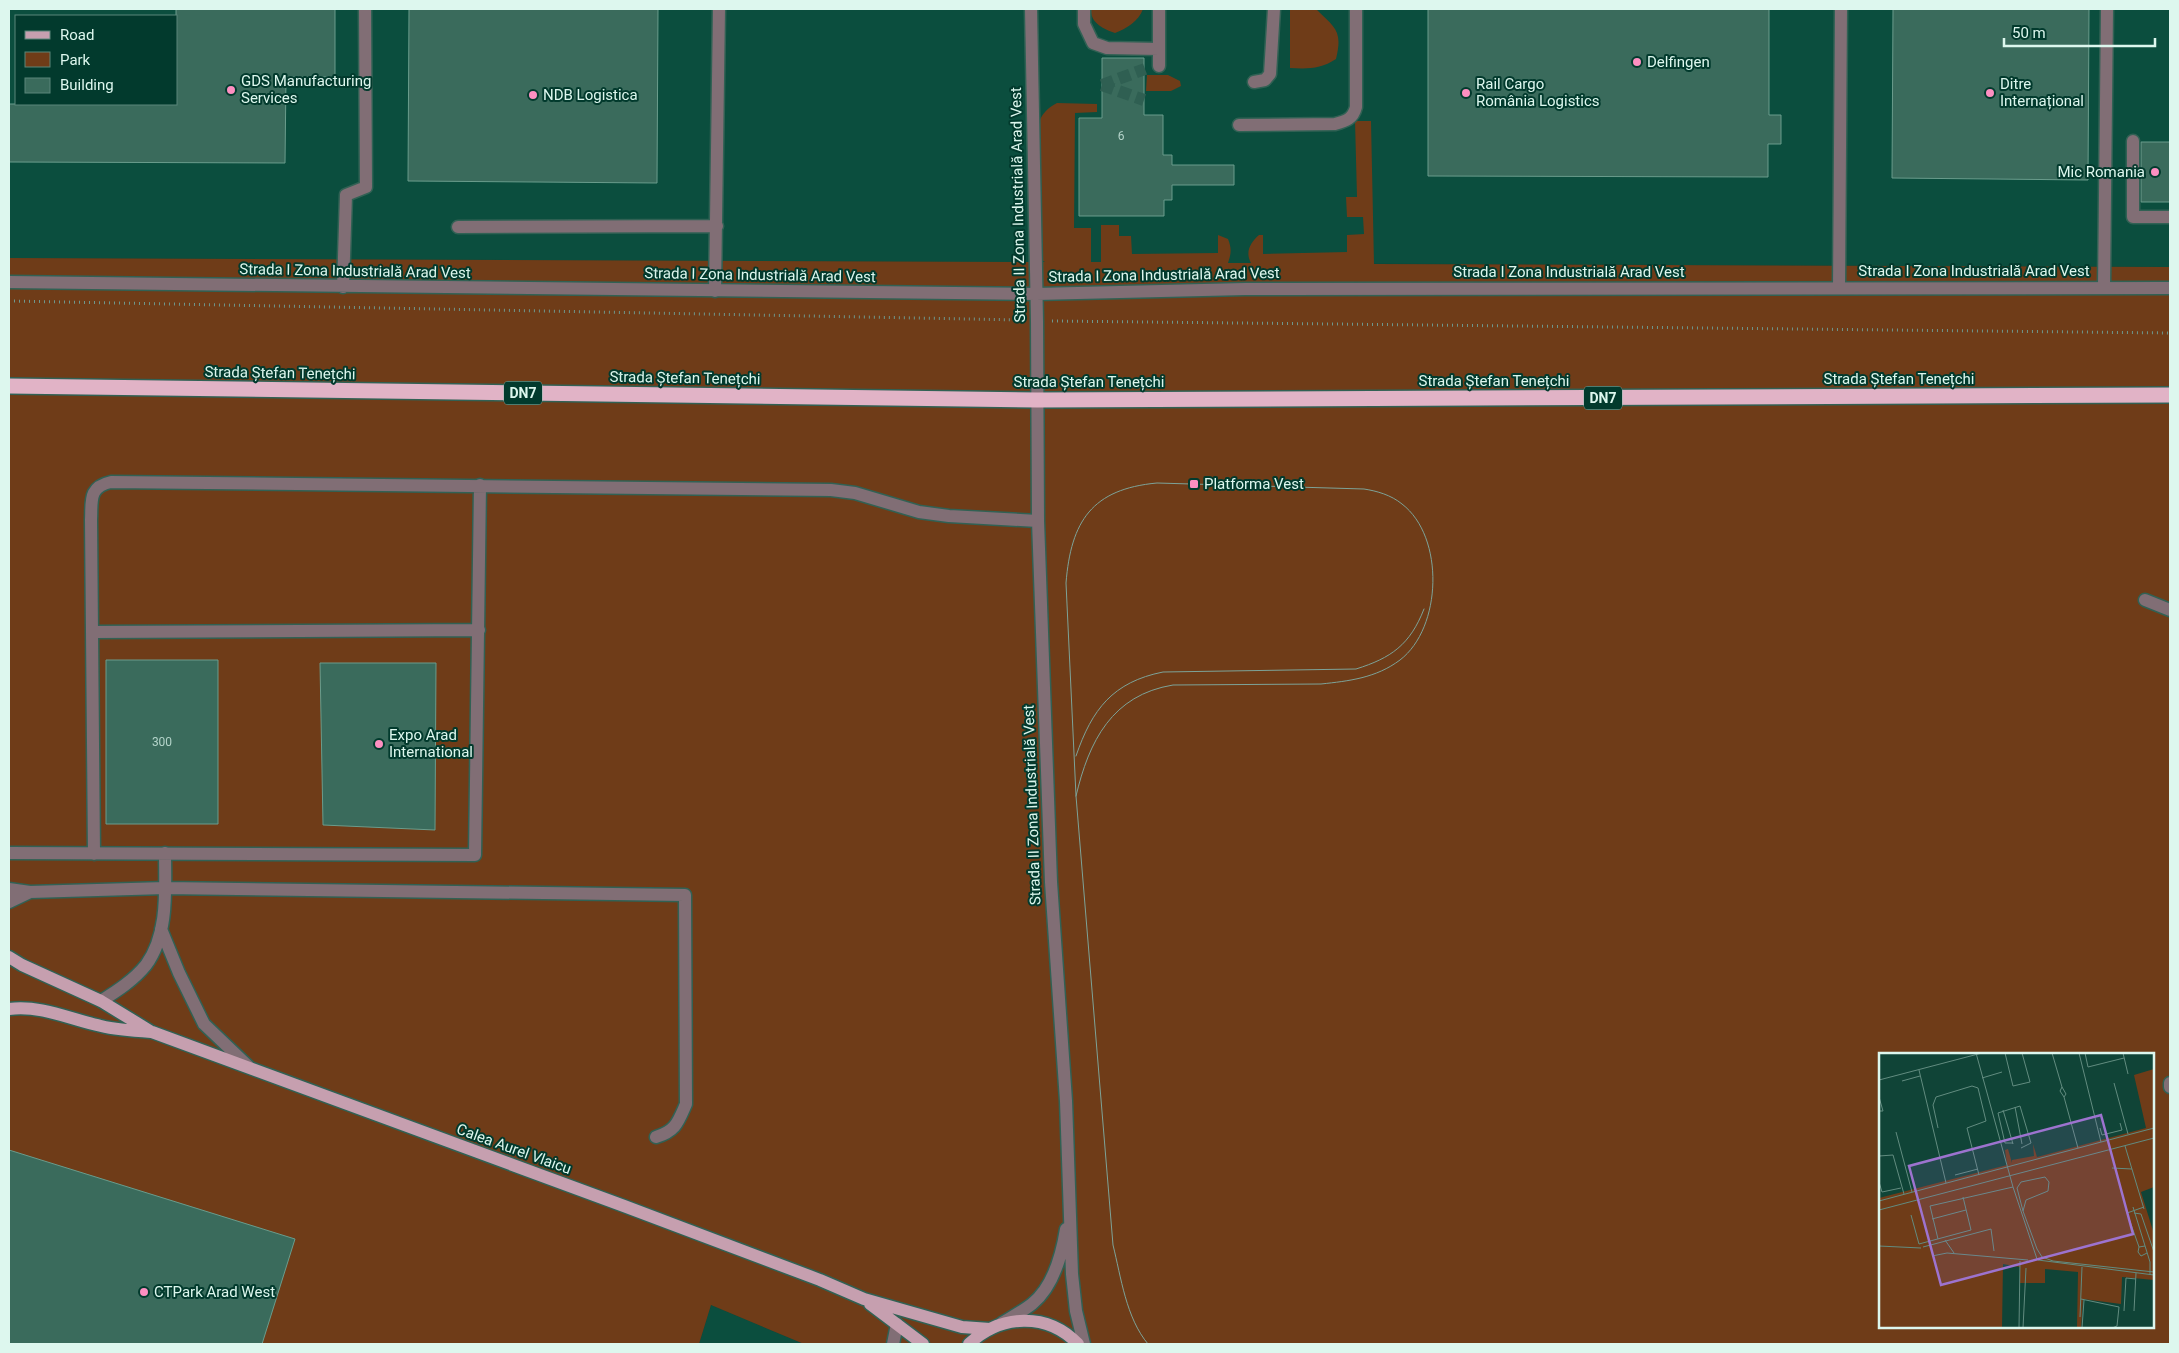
<svg xmlns="http://www.w3.org/2000/svg" width="2179" height="1353" font-family="Roboto,sans-serif">
  <style>
    .built { fill: #0b4e3e; fill-rule: evenodd }
    .green { fill: #6f3c18; fill-rule: evenodd }
    .building { fill: #3a6b5c; stroke: #6a9c8c }
    .lines { fill: none; stroke-linecap: round; stroke-linejoin: round }
    .minor-tunnel { stroke: #2f5f52; stroke-width: 12; stroke-dasharray: 12 6; stroke-linecap: butt }
    .minor-casing { stroke: #316154; stroke-width: 15 }
    .major-casing { stroke: #316154; stroke-width: 15 }
    .highway-casing { stroke: #316154; stroke-width: 18 }
    .path { stroke: #6f978c; stroke-width: 3; stroke-dasharray: 1 4; stroke-linecap: butt }
    .minor { stroke: #816e75; stroke-width: 12 }
    .major { stroke: #c69faf; stroke-width: 12 }
    .highway { stroke: #e1b3c6; stroke-width: 15 }
    .tram { stroke: #7da398; stroke-width: 1 }
    .poi-dot { fill: #fd8fc1; stroke: #023a2d; stroke-width: 2 }
    .labels { text-anchor: middle; stroke-width: 4; stroke-linejoin: round; paint-order: stroke }
    .number-label { font-size: 12px; fill: #b4d4ca }
    .shield { fill: #023a2d; stroke: #9bbeb4; stroke-width: 1 }
    .shield-label { font-size: 14px; font-weight: bold; fill: #ddf7ee }
    .poi-label { font-size: 15px; fill: #ddf7ee; stroke: #023a2d; text-anchor: start }
    .street-label { font-size: 15px; fill: #ddf7ee; stroke: #023a2d }
    .inset-road { fill: none; stroke: #628c80; stroke-width: 1 }
    .view { fill: #9d73cf; fill-opacity: 0.15; stroke: #9d73cf; stroke-width: 2.5 }
    .inset-edge { fill: none; stroke: #ddf7ee; stroke-width: 2.5 }
  </style>
  <rect width="100%" height="100%" fill="#104437"/>
  <path class="built" d="M9,9H2170V267L9,258ZM16,16H176V104H16Z
    M711,1305L804,1344H699Z"/>
  <path class="green" d="M1091,9H1143C1139,21 1126,29 1115,33C1104,29 1090,23 1091,9Z
    M1290,9H1316C1335,28 1343,30 1336,59C1321,69 1308,69 1290,68Z
    M1147,75H1168L1180,81L1181,86L1171,91H1146Z
    M1057,103L1097,104V112L1075,113L1074,228H1091V262H1101V225H1119V236H1131L1132,254L1218,253V235L1228,239C1232,249 1231,254 1228,263H1251C1245,252 1250,243 1259,235H1263V254L1347,252V235L1364,234L1363,217H1347L1346,197H1357L1355,121H1371L1374,264L2170,267V1344H804L711,1305L699,1344H9V258L1045,262L1040,259L1038,124C1042,114 1047,108 1057,103ZM1880,1054H2153V1327H1880Z"/>
  <path class="building" d="M176,9H335V77H286L285,163L9,162V104H176Z
    M409,9H658L657,183L408,181Z
    M1428,9H1769V115H1781V144H1768V177L1428,176Z
    M1893,9H2089L2088,180L1892,178Z
    M1102,58H1144V115H1163V155H1172V165H1234V185H1172V200H1164V216H1079V118H1102Z
    M2141,142H2170V202H2141Z
    M106,660H218V824H106Z
    M320,663H436L435,830L323,825Z
    M9,1150L295,1239L262,1344H9Z"/>
  <g class="lines">
    <path class="minor-tunnel" d="M1102,85L1145,69
      M1102,85L1144,100"/>
    <defs>
      <path id="minor" d="M1031,9L1037,321L1038,521L1051,882L1066,1101L1072,1274L1076,1311L1084,1344
        M1084,9V24L1093,43L1107,48L1159,49
        M1159,9V66
        M1254,82L1265,80L1270,74L1274,9
        M1239,125L1335,124C1346,121 1353,119 1356,107V9
        M2133,141V217H2170
        M458,227L717,226
        M9,282L1036,294L1245,289L2170,288
        M343,287L346,195L366,187L365,9
        M1839,288L1841,9
        M2104,288L2107,9
        M715,291L719,9
        M2145,600L2170,610
        M92,632L479,630
        M9,853L475,855L480,485
        M94,854L91,520C92,501 88,487 111,482L831,490L855,493L919,512L949,516L1038,521
        M9,889L30,892L165,888L685,895L686,1104C678,1122 676,1131 656,1137
        M9,902L30,892
        M161,929L179,973L204,1024L248,1066
        M101,1001C117,991 134,980 146,965C169,934 165,888 165,853
        M2170,1083V1087
        M1002,1323C1012,1317 1023,1311 1032,1304C1053,1287 1062,1254 1066,1229
        M893,1344L897,1324"/>
      <path id="major" d="M9,957L22,965L101,1001L150,1031
        M9,1009C42,1005 69,1019 101,1026C117,1030 135,1031 152,1032L624,1206L820,1280L864,1299L962,1327L990,1329
        M870,1304L923,1344
        M969,1344C1001,1314 1047,1312 1078,1344"/>
      <path id="highway" d="M9,386L1037,400L2170,395"/>
    </defs>
    <use href="#minor" class="minor-casing"/>
    <use href="#major" class="major-casing"/>
    <use href="#highway" class="highway-casing"/>
    <path class="path" d="M9,301L1023,320
      M1052,321L2170,333"/>
    <use href="#minor" class="minor"/>
    <use href="#major" class="major"/>
    <use href="#highway" class="highway"/>
    <path class="tram" d="M1076,756C1092,709 1113,682 1163,672L1356,669C1391,658 1410,645 1424,609
      M1076,796C1089,741 1112,695 1173,685L1321,684C1349,681 1376,678 1400,660C1442,628 1445,537 1402,504C1391,495 1377,491 1364,489L1157,483C1092,489 1071,521 1066,583L1076,796L1113,1245C1121,1277 1126,1318 1148,1344"/>
  </g>
  <g class="poi-dot">
    <circle cx="1637" cy="62" r="5"/>
    <circle cx="231" cy="90" r="5"/>
    <circle cx="1466" cy="93" r="5"/>
    <circle cx="1990" cy="93" r="5"/>
    <circle cx="533" cy="95" r="5"/>
    <circle cx="2155" cy="172" r="5"/>
    <rect x="1189" y="479" width="10" height="10" rx="2.5"/>
    <circle cx="379" cy="744" r="5"/>
    <circle cx="144" cy="1292" r="5"/>
  </g>
  <g class="labels">
    <g class="number-label">
      <text x="1121" y="140">6</text>
      <text x="162" y="746">300</text>
    </g>
    <g class="shield">
      <rect x="504" y="381.5" width="38" height="23" rx="4"/>
      <rect x="1584" y="386.5" width="38" height="23" rx="4"/>
    </g>
    <g class="shield-label">
      <text x="523" y="398">DN7</text>
      <text x="1603" y="403">DN7</text>
    </g>
    <g class="poi-label">
      <text x="1647" y="67">Delfingen</text>
      <text x="241" y="86">GDS Manufacturing<tspan x="241" dy="17">Services</tspan></text>
      <text x="1476" y="89">Rail Cargo<tspan x="1476" dy="17">România Logistics</tspan></text>
      <text x="2000" y="89">Ditre<tspan x="2000" dy="17">Internațional</tspan></text>
      <text x="543" y="100">NDB Logistica</text>
      <text x="2145" y="177" text-anchor="end">Mic Romania</text>
      <text x="1204" y="489">Platforma Vest</text>
      <text x="389" y="740">Expo Arad<tspan x="389" dy="17">International</tspan></text>
      <text x="154" y="1297">CTPark Arad West</text>
    </g>
    <g class="street-label">
      <text transform="translate(1018 205) rotate(-91)" y="5">Strada II Zona Industrială Arad Vest</text>
      <text transform="translate(355 271) rotate(1)" y="5">Strada I Zona Industrială Arad Vest</text>
      <text x="1974" y="276">Strada I Zona Industrială Arad Vest</text>
      <text x="1569" y="277">Strada I Zona Industrială Arad Vest</text>
      <text transform="translate(760 275) rotate(1)" y="5">Strada I Zona Industrială Arad Vest</text>
      <text transform="translate(1164 275) rotate(-1)" y="5">Strada I Zona Industrială Arad Vest</text>
      <text transform="translate(280 373) rotate(1)" y="5">Strada Ștefan Tenețchi</text>
      <text transform="translate(685 378) rotate(1)" y="5">Strada Ștefan Tenețchi</text>
      <text x="1899" y="384">Strada Ștefan Tenețchi</text>
      <text x="1494" y="386">Strada Ștefan Tenețchi</text>
      <text x="1089" y="387">Strada Ștefan Tenețchi</text>
      <text transform="translate(1032 805) rotate(-92)" y="5">Strada II Zona Industrială Vest</text>
      <text transform="translate(514 1149) rotate(20)" y="5">Calea Aurel Vlaicu</text>
    </g>
  </g>
  <g transform="translate(1879 1053)">
    <rect width="275" height="275" fill="#104437"/>
    <path d="M275,16V134L262,139L275,181V227L243,224L242,251L204,246L202,275H198L199,219L166,216V230H141V214L124,211L123,275H0V145L128,112L126,97L129,96L133,110V107L155,103L154,91L158,104L267,75L255,22Z" fill="#6f3c18"/>
    <path class="inset-road" d="M97,0L134,134L158,206M126,0L134,33L151,29L143,0M173,0L183,34M200,0L222,89M206,0L209,14L245,5M244,0L249,21M40,17L67,130M103,25L123,19M0,27L103,0M23,28L41,23M235,30L249,81M183,34L187,41L185,44L181,38ZM0,44L4,58H0M185,44L199,95M136,54L143,91M124,57L134,91M59,75L54,52L57,44L93,33L99,35L107,68L88,75L100,122M221,75L223,82L243,77L241,70M17,79L33,139M134,90H126L119,60L141,53L152,90L142,95M246,93L265,156M0,103L14,102L25,141M233,115L253,116M76,122L99,116M0,129L3,139L22,135M0,148L275,75M254,154L271,209V222M0,157L275,85M247,157L260,194M144,158L147,147L169,138L170,129L166,124L142,129L138,135L144,158L158,196L163,204L174,208L275,219M248,160L265,154M255,160L262,161L275,199M32,162L40,191L92,177L84,144M53,166L87,157M59,186L51,153L134,134M66,187L75,200M0,193L42,195M266,193L260,194L259,199L262,203L268,200M44,194L112,176L115,198M53,203L68,200L149,207M159,207L275,222M202,246L240,254L238,273L233,275M245,258L247,225L257,226M255,258L257,220M201,264L203,214M140,275L141,208M144,275L147,215M203,275L205,247"/>
    <path class="view" d="M222,62L254,181L62,232L30,113Z"/>
    <rect width="275" height="275" class="inset-edge"/>
  </g>
  <rect width="2179" height="1353" fill="none" stroke="#ddf7ee" stroke-width="20"/>
  <rect x="15" y="15" width="162" height="90" fill="#023a2d" stroke="#5a867a"/>
  <rect x="25" y="31" width="25" height="8" fill="#c69faf" stroke="#5a867a"/>
  <text x="60" y="40" font-size="15" fill="#ddf7ee">Road</text>
  <rect x="25" y="52" width="25" height="15" fill="#6f3c18" stroke="#5a867a"/>
  <text x="60" y="65" font-size="15" fill="#ddf7ee">Park</text>
  <rect x="25" y="78" width="25" height="15" fill="#3a6b5c" stroke="#5a867a"/>
  <text x="60" y="90" font-size="15" fill="#ddf7ee">Building</text>
  <path d="M2004 38v8h151v-8" fill="none" stroke="#ddf7ee" stroke-width="2.5"/>
  <text x="2012" y="38" font-size="15" fill="#ddf7ee" stroke="#023a2d" stroke-width="4" paint-order="stroke">50 m</text>
</svg>
